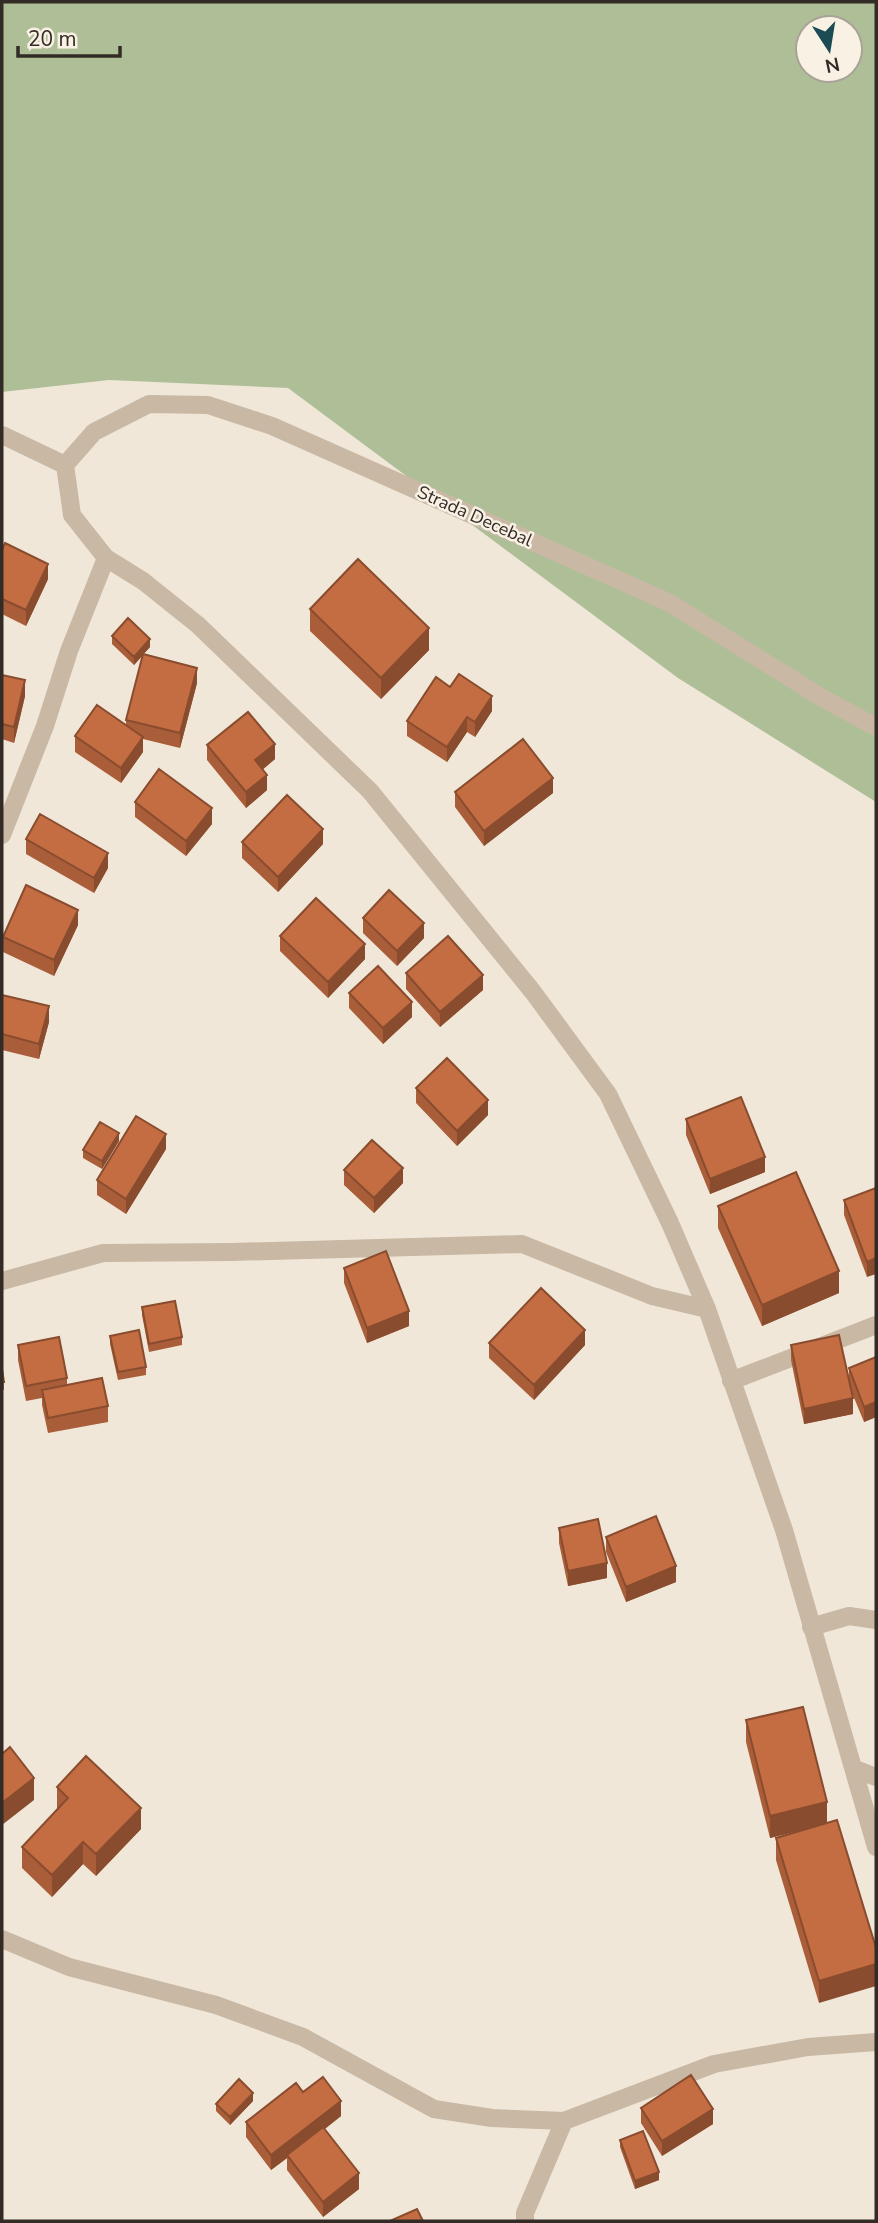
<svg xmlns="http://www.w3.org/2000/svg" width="878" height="2223" font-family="'Nunito Sans',sans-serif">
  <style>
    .green { fill: #aebf98; fill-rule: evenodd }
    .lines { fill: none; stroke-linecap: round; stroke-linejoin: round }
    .minor { stroke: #c8b8a4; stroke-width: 18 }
    .wall { fill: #a95e39 }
    .shaded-wall { fill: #894c2e }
    .building { fill: #c46d42; stroke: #894c2e; stroke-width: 2 }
    .labels { text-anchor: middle; stroke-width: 5; stroke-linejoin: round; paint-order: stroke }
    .street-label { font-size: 18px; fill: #332b26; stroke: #f8f1e4 }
  </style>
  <rect width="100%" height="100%" fill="#f0e7d8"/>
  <path class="green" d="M2,2H876V802L678,678L288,388L109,380L2,392ZM808,28H850V70H808Z"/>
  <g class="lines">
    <path class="minor" d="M2,435L65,465
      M65,465L72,515L106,558L143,581L198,625L370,791L533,992L608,1094L670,1223L707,1309L784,1530L876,1847
      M65,465L94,432L149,404L208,405L272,426L668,602L824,699L876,727
      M2,835L45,726L69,651L106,558
      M2,1281L103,1253L232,1252L522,1244L652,1296L707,1309
      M731,1381L876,1325
      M811,1627L849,1616L876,1620
      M855,1769L876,1777
      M2,1939L69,1967L216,2005L303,2037L434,2109L492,2118L564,2121L714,2064L808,2047L876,2042
      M525,2221V2213L564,2121"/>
  </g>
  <path class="wall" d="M2,550L48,579L26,626L2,614Z
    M310,609L429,650L381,699L310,631Z
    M112,636L150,647L143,654L197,683L180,748L143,739V752L121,783L75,752V736L126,726V720L143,655L134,665L112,644Z
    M2,675L25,696L14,743L2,739Z
    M450,687L492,711L475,737L467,732L447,762L407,736V721Z
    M207,745L275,759L262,770L267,790L246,808L207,760Z
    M455,792L553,793L484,846L455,807Z
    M135,802L212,824L186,856L135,817Z
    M26,839L108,868L94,893L26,854Z
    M242,842L323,844L278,892L242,858Z
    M363,918L424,938L397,966L363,933Z
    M78,925L54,976L3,952V937Z
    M280,936L365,959L328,998L280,951Z
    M406,973L483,990L440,1027L406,989Z
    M349,993L412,1017L383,1044L349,1008Z
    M2,995L49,1022L39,1059L2,1050Z
    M416,1088L488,1115L457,1146L416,1103Z
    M686,1119L765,1172L710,1194L686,1135Z
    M119,1141L102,1169L83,1158V1150Z
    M166,1149L126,1214L97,1195V1180Z
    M344,1170L403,1183L374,1213L344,1185Z
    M876,1188L867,1277L844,1215V1200Z
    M718,1206L839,1293L762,1326L718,1228Z
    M344,1268L409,1326L367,1343L344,1283Z
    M142,1307L182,1337V1345L149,1352L142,1315Z
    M110,1336L146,1367V1375L118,1380L110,1344Z
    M489,1343L585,1345L534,1400L489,1358Z
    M18,1345L67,1378V1385L108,1406V1422L48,1433L42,1405V1398L26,1401L18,1360Z
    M791,1345L849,1379V1368L876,1357V1417L864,1422L850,1388L853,1414L804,1424L791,1360Z
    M2,1369L4,1382V1390H2Z
    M559,1528L607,1578L568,1586L559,1543Z
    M606,1537L676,1582L626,1602L606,1552Z
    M746,1720L827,1802L819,2003L776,1860V1838L804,1829L770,1838L746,1742Z
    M57,1787L141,1829L96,1876L83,1864L52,1897L22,1868V1847L57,1810Z
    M303,2092L341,2116L325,2129L359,2189L323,2217L287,2170V2158L271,2170L246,2137V2122Z
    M253,2101L230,2125L216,2111V2104Z
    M641,2108L713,2124L662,2156L641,2123Z
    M620,2140L659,2180L635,2189L620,2147Z"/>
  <path class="shaded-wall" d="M48,564V579L26,626V610Z
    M429,628V650L381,699V678Z
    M150,639V647L134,665V657Z
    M197,668V683L180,748V733Z
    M25,680V696L14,743V727Z
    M492,696V711L475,737V722Z
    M467,717V732L447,762V747Z
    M143,737V752L121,783V768Z
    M275,744V759L255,776V760Z
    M267,775V790L246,808V792Z
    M553,778V793L484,846V831Z
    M212,808V824L186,856V841Z
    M323,829V844L278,892V877Z
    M108,853V868L94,893V878Z
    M78,910V925L54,976V960Z
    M424,923V938L397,966V951Z
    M365,944V959L328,998V982Z
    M483,975V990L440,1027V1012Z
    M412,1002V1017L383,1044V1028Z
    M49,1006V1022L39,1059V1044Z
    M488,1100V1115L457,1146V1131Z
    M119,1133V1141L102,1169V1161Z
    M166,1134V1149L126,1214V1199Z
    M765,1157V1172L710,1194V1179Z
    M403,1168V1183L374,1213V1198Z
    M876,1258V1274L867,1277V1262Z
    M839,1271V1293L762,1326V1305Z
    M409,1311V1326L367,1343V1328Z
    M585,1330V1345L534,1400V1385Z
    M853,1398V1414L804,1424V1409Z
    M876,1402V1417L864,1422V1407Z
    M3,1506V1521L2,1524V1508Z
    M607,1563V1578L568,1586V1571Z
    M676,1566V1582L626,1602V1587Z
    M34,1778V1800L2,1825V1803Z
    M827,1802V1824L770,1838V1816Z
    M141,1808V1829L96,1876V1854Z
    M83,1842V1864L52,1897V1875Z
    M876,1964V1986L819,2003V1981Z
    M253,2093V2101L230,2125V2117Z
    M341,2101V2116L288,2157L287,2155V2158L271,2170V2155Z
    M713,2109V2124L662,2156V2141Z
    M659,2172V2180L635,2189V2181Z
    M359,2173V2189L323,2217V2202Z"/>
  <path class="building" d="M5,543L48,564L26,610L2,599V550Z
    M358,559L429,628L381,678L310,609Z
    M128,618L150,639L134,657L112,636Z
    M143,654L197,668L180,733L126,720Z
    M459,674L492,696L475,722L467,717L447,747L407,721L436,677L450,687Z
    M2,675L25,680L14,727L2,724Z
    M97,705L143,737L121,768L75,736Z
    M248,712L275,744L255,760L267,775L246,792L207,745Z
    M523,739L553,778L484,831L455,792Z
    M159,769L212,808L186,841L135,802Z
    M287,795L323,829L278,877L242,842Z
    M40,814L108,853L94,878L26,839Z
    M26,885L78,910L54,960L3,937Z
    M389,890L424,923L397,951L363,918Z
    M316,898L365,944L328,982L280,936Z
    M448,936L483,975L440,1012L406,973Z
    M378,966L412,1002L383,1028L349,993Z
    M2,995L49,1006L39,1044L2,1034Z
    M447,1058L488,1100L457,1131L416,1088Z
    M741,1097L765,1157L710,1179L686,1119Z
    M136,1116L166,1134L126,1199L97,1180Z
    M100,1122L119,1133L102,1161L83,1150Z
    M372,1140L403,1168L374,1198L344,1170Z
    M796,1172L839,1271L762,1305L718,1206Z
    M876,1188V1258L867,1262L844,1200Z
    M386,1251L409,1311L367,1328L344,1268Z
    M541,1288L585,1330L534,1385L489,1343Z
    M175,1301L182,1337L149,1344L142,1307Z
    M139,1330L146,1367L118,1372L110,1336Z
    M839,1335L853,1398L804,1409L791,1345Z
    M59,1337L67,1378L26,1386L18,1345Z
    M876,1357V1402L864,1407L849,1368Z
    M2,1369L4,1382H2Z
    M102,1378L108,1406L48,1418L42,1390Z
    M656,1516L676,1566L626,1587L606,1537Z
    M598,1519L607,1563L568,1571L559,1528Z
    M803,1707L827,1802L770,1816L746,1720Z
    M10,1747L34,1778L2,1803V1754Z
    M86,1756L141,1808L96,1854L83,1842L52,1875L22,1847L68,1798L57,1787Z
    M837,1820L876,1948V1964L819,1981L776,1838Z
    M691,2075L713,2109L662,2141L641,2108Z
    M323,2077L341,2101L271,2155L246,2122L296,2083L303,2092Z
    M239,2079L253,2093L230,2117L216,2104Z
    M323,2127L359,2173L323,2202L287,2155Z
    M643,2131L659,2172L635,2181L620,2140Z
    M417,2209L423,2221H390Z"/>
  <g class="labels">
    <g class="street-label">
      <text transform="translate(475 516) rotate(24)" y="6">Strada Decebal</text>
    </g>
  </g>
  <rect width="878" height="2223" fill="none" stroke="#332b26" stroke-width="7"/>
  <g transform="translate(829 49) rotate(168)"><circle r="33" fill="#f8f1e4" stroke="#a9a298" stroke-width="2"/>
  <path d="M0-5L12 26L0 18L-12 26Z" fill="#1c4b54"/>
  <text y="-10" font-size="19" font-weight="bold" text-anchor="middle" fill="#332b26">N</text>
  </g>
  <path d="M18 46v10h102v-10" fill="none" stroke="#332b26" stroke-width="3.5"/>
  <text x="28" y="46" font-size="21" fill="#332b26" stroke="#f8f1e4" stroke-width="5" paint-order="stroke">20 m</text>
</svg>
